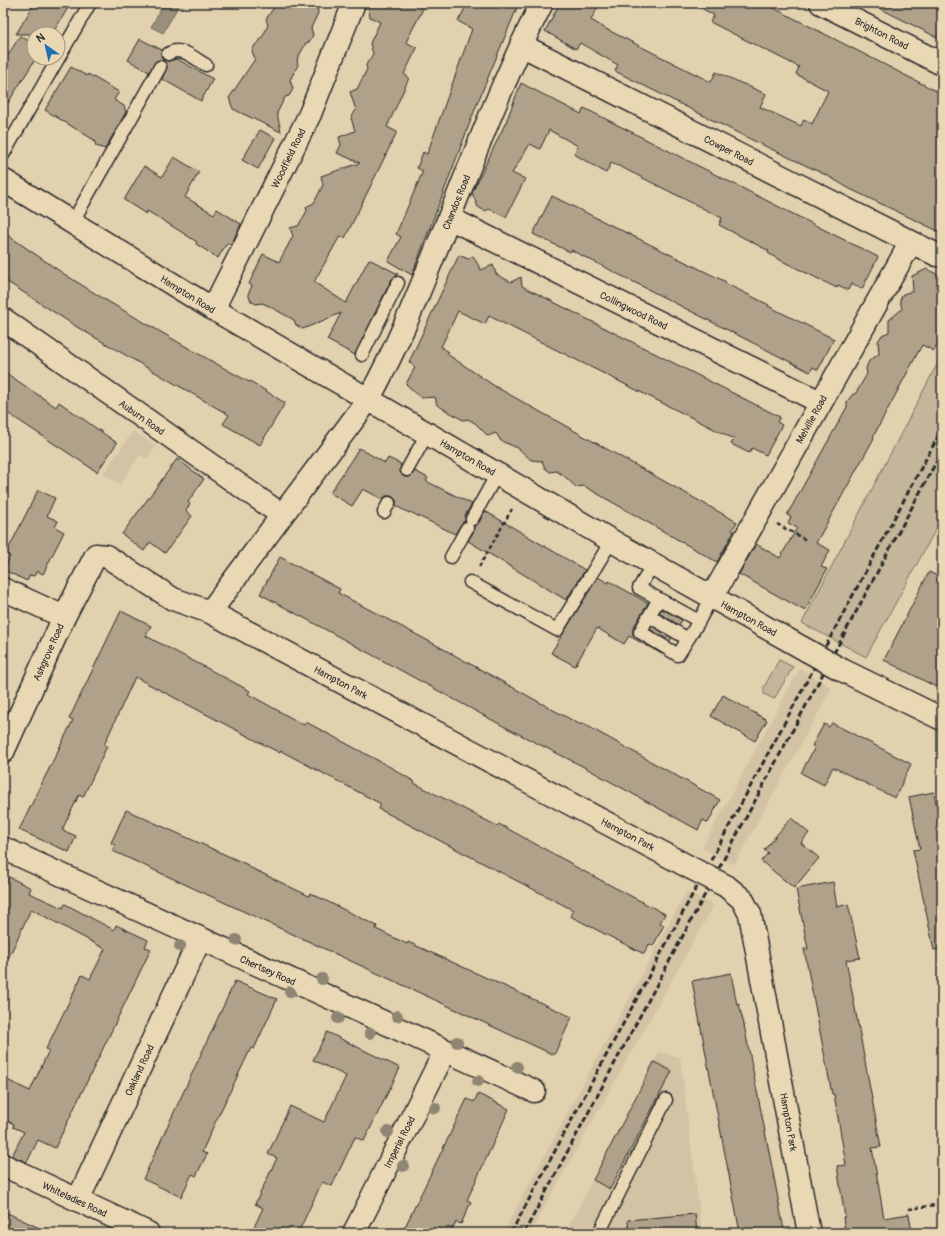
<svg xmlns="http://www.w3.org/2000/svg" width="945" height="1236" font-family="Pangolin,sans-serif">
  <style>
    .built { fill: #d3c3a4 }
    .green { fill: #c4b69a; stroke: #787062 }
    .water { fill: #9a8f7b; stroke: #6e675b }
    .building { fill: #b0a28a; stroke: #2b2b2b }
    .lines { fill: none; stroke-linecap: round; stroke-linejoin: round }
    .service-casing { stroke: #2b2b2b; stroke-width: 15 }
    .minor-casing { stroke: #2b2b2b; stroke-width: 25 }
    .primary-casing { stroke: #2b2b2b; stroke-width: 25 }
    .path { stroke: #2b2b2b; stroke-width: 2.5; stroke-dasharray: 4 3; stroke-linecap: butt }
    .service { stroke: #ead8b5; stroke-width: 12 }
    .minor { stroke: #ead8b5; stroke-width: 22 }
    .primary { stroke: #ead8b5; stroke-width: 22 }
    .rail { stroke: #2b2b2b; stroke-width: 3; stroke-dasharray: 6 3; stroke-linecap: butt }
    .minor-bridge-casing { stroke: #2b2b2b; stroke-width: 25; stroke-linecap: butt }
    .minor-bridge { stroke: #ead8b5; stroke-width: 22 }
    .tree { fill: #8e8572 }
    .labels { text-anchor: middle; stroke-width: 3; stroke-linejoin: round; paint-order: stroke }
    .street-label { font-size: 10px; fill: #2b2b2b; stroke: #ead8b5 }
  </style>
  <rect width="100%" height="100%" fill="#e2d1af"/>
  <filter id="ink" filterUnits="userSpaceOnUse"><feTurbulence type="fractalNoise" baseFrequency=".025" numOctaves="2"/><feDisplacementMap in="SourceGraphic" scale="8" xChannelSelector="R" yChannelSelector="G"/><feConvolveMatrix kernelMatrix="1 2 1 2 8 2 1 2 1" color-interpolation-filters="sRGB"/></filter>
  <g filter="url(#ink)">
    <path class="built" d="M133,431L156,446L147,459L140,455L120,485L103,474Z
      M800,668L832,688L734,865L702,848Z
      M686,892L714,905L530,1233H503Z
      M659,1052L680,1057L702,1233H565Z"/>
    <path class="green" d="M942,355V518L866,657L802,623Z
      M779,660L793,667L774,699L764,694V687Z"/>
    <path class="water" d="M164,3H175L179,5L163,33L151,27Z"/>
    <path class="building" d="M35,3H71L52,34H16Z
      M277,3H317L318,13L311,28L313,35L309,42L306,43L301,52L297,60L298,65L290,80L293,89L289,96L285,97L277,113L281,132L233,109L229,98L255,59L252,51L255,45L259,42L264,34L268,25L266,19Z
      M368,3H426L406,42L417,48L404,74L409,78L387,127L397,132L345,238L340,236L314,282L346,303L369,259L398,274L391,280L355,355L327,340L341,313L303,329L296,325L294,320L269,306L262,303L256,304L251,301L248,294L252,286L249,284L263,254L279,262L293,236L290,228L298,226L307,211L306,207L314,203L323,185L321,176L360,163L337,153L341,145L339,137L355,131L351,118L356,110L350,92L357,89L367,69L366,65L373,54L370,43L380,22L370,17Z
      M468,3H519L477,104L412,275L388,261L401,237L396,234L423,171L417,168L423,152L427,154L472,29L458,21Z
      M560,3H600L591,20L606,29L711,82L716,72L766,94L760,107L801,126L804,119L812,124L828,91L796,74L799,67L710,22L714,15L691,3H764L942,94V233L850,189L828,176L746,137L615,71L618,65L580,43L576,49L545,31Z
      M869,3H942V40L905,21Z
      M20,36L34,44V58H36L3,111V63Z
      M140,39L162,50L161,57L164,60L168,61L177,59L213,79L201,101L162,79L167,67L163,60L156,61L149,72L128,60Z
      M71,67L87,76L88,74L119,92L114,100L124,106L126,112L105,149L96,146L94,140L45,110Z
      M521,83L581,114L584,108L878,257L862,289L851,284L848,290L838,285L837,288L776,258L768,253L769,251L719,225L722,218L621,167L611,163L606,173L574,154L578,146L549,130L540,149L530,144L512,173L525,179L506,217L489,209L485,211L478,207L472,193L506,122Z
      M260,130L275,138L258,169L242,160Z
      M174,157L199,172L185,197L214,214L217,209L241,224L231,245L227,243L218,258L196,244L197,242L164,221L147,211L146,214L124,200L144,166L162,177Z
      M552,196L726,282L725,283L769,305L768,306L834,339L818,370L813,367L810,372L571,250L570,252L533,234Z
      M3,232L64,274L109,302L197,353L249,382L250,381L285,403L260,445L223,424L229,415L77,327L3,279Z
      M459,255L468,259L473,256L481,270L493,265L496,274L511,282L521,277L522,286L780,417L777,422L782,425L766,455L752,448L749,453L731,444L734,439L489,316L485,324L458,311L441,347L449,352L447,354L496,387L737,522L732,530L734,531L717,562L584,486L576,487L563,475L556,471L550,472L545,468L542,461L531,460L518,448L501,441L496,433L488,436L475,423L468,419L463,420L437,405L435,397L421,398L406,384L415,367L409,362Z
      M927,269L942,277V335L934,351L922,345L873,437L874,438L816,543L830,550L821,567L827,569L805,611L739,574L756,544L780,558L797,528L788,523L791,517L787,515L847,407V402L852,395L856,393L867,374L866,368L869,361L879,354L878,341L882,335L889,332V320L902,309L900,300L903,294L913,291L912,276Z
      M3,371L56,407L59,402L117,443L97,472L3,410Z
      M359,448L385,463L388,458L401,464L400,471L404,477H410L415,471L428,478L426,481L472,504L465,515V521L461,524L455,534L410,512L409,513L396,506V500L392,496H386L382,499L363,489L352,506L330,493Z
      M177,459L204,479L188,502L190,504L186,511L192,516L165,553L150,542L144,551L122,534Z
      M38,490L55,498L47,516L58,521L55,527L64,532L43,574L37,571L34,576L30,575L27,581L4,570L10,556L6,554Z
      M485,511L585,570L566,600L468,541L474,531V526L479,523Z
      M280,557L340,589L338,593L438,646L557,712L581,725L582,723L720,800L708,823L703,820L698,830L586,768L505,727L260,594Z
      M929,572L942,578V690L884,660Z
      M598,577L608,583L609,581L648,603L633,628V635L662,654L629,636L624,644L597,628L575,666L551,653Z
      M662,609L682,620L679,625L659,613Z
      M121,611L151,626L146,636L250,691L248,694L304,725L306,722L392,768L415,782L414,783L497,826L499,824L572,864V865L665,914L660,923L664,925L653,946L649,944L644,954L599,931L570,916L573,910L379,809L381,804L281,751L280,753L135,677L104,745L107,746L95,772L83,797L79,795L62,830L76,836L69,852L19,830L73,720L69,719Z
      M652,626L672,638L670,641L650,629Z
      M723,695L767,720L755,741L711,716Z
      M832,723L911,764L895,798L833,767L824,785L801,773L815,747L812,746L824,724L829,727Z
      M934,792L938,814L942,813V949L934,950L913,850L920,849L909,797Z
      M126,810L248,865L247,866L309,896L310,893L377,926L376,929L407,944L408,942L572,1017L554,1055L113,851L115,845L111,843Z
      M791,818L809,833L801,843L819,858L794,888L761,861L768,853L764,850Z
      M9,877L31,888L29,893L63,908L65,904L114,930L116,925L148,940L145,947L151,949L55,1148L38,1140L27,1162L12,1156L24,1132L13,1127L14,1124L3,1119V1078L30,1091L49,1050L46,1049L82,975L90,979L105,949L31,909L3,970V889Z
      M833,882L837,907L848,904L860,958L846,960L881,1147L872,1148L884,1218L909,1214L912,1233H845L843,1217H845L837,1166L846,1165L834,1094H832L804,949H808L796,889Z
      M731,973L737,1005L739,1004L744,1025L771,1162L784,1230L780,1231L781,1233H740L692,981Z
      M235,981L277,999L254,1049L251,1048L213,1127L202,1152L207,1154L196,1176L192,1174L181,1197L143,1179Z
      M327,1032L400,1068L364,1141L355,1137L332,1186L322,1182L298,1233H267L254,1227L263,1208L255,1204L277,1158L268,1154L290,1106L324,1122L346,1076L313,1060Z
      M654,1062L672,1071L610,1189L593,1180Z
      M478,1094L509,1109L467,1200L471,1202L461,1224L456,1222L450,1233H402L467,1099L474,1102Z
      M3,1211L50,1233H3Z
      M695,1214L697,1233H629L628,1220Z"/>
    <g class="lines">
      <defs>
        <path id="service" d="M168,54C180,45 194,58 206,65
          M3,155L90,3
          M72,223L160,67
          M362,355L398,283
          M407,470L427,434
          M384,512L389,503
          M472,519L497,474
          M451,557L467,528
          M653,564L639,588L699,621L712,597
          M470,582L557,630L612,540
          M659,599L649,616L688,639L699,621
          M649,616L640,632L678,655L688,639
          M599,1233L666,1100"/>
        <path id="minor" d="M821,3L942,64
          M521,45L937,255
          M3,180L213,309L619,545L808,651
          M449,218L820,402
          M213,309L310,114L354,3
          M3,319L282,515
          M3,589L64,617
          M712,597L911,242
          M210,612L368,400C396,350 417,297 438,245C471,164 502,81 542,3
          M842,670L942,719
          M3,752L64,617L96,555L106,556L173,599L210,612L691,868
          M3,848L534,1091
          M726,886L742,899L750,914L809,1233
          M78,1200L200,939
          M354,1233L445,1051"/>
        <path id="primary" d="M3,1165L148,1233"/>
      </defs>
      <use href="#service" class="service-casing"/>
      <use href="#minor" class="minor-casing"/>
      <use href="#primary" class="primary-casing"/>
      <path class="path" d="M777,524L806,540
        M479,567L512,509
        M909,1209L942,1204
        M935,1233V1230L942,1229"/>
      <use href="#service" class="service"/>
      <use href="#minor" class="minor"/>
      <use href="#primary" class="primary"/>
      <path class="rail" d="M511,1233L942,429
        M524,1233L942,451"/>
      <defs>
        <path id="minor-bridge" d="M808,651L842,670
          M691,868L726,886"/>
      </defs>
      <use href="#minor-bridge" class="minor-bridge-casing"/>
      <use href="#minor-bridge" class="minor-bridge"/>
    </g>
    <g class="tree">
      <circle cx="236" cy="940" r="6"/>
      <circle cx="180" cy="946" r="6"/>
      <circle cx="322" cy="979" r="6"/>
      <circle cx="290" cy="992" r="6"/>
      <circle cx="397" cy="1016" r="6"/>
      <circle cx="338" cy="1018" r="6"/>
      <circle cx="370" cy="1033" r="6"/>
      <circle cx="457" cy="1042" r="6"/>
      <circle cx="517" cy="1067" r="6"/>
      <circle cx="478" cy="1081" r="6"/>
      <circle cx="435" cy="1108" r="6"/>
      <circle cx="388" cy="1132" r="6"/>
      <circle cx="403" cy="1166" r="6"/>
    </g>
  </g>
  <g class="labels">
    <g class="street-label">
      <text transform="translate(882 33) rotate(27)" y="4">Brighton Road</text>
      <text transform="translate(729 150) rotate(27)" y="4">Cowper Road</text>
      <text transform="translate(288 158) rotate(-64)" y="4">Woodfield Road</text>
      <text transform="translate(456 202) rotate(-68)" y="4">Chandos Road</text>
      <text transform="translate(188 294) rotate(32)" y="4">Hampton Road</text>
      <text transform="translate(634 310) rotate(26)" y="4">Collingwood Road</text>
      <text transform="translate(142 417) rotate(35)" y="4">Auburn Road</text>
      <text transform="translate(811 419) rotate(-61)" y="4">Melville Road</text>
      <text transform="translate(468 457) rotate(30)" y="4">Hampton Road</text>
      <text transform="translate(749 618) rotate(29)" y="4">Hampton Road</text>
      <text transform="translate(48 652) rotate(-66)" y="4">Ashgrove Road</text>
      <text transform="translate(341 682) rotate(28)" y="4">Hampton Park</text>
      <text transform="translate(628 834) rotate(28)" y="4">Hampton Park</text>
      <text transform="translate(268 970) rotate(24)" y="4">Chertsey Road</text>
      <text transform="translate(139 1070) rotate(-65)" y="4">Oakland Road</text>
      <text transform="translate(789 1122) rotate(80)" y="4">Hampton Park</text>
      <text transform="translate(399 1142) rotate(-63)" y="4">Imperial Road</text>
      <text transform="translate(75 1199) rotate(25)" y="4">Whiteladies Road</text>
    </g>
  </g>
  <rect width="945" height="1236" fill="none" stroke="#ead8b5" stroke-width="16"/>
  <rect x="8" y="8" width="929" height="1220" fill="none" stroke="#2b2b2b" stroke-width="1.5" filter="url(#ink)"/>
  <g transform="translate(46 46) rotate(326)"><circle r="19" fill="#ead8b5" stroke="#9e937e"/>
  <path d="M0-3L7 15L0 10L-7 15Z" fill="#1f6fb2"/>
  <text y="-6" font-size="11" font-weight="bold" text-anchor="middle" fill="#2b2b2b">N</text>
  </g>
</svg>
